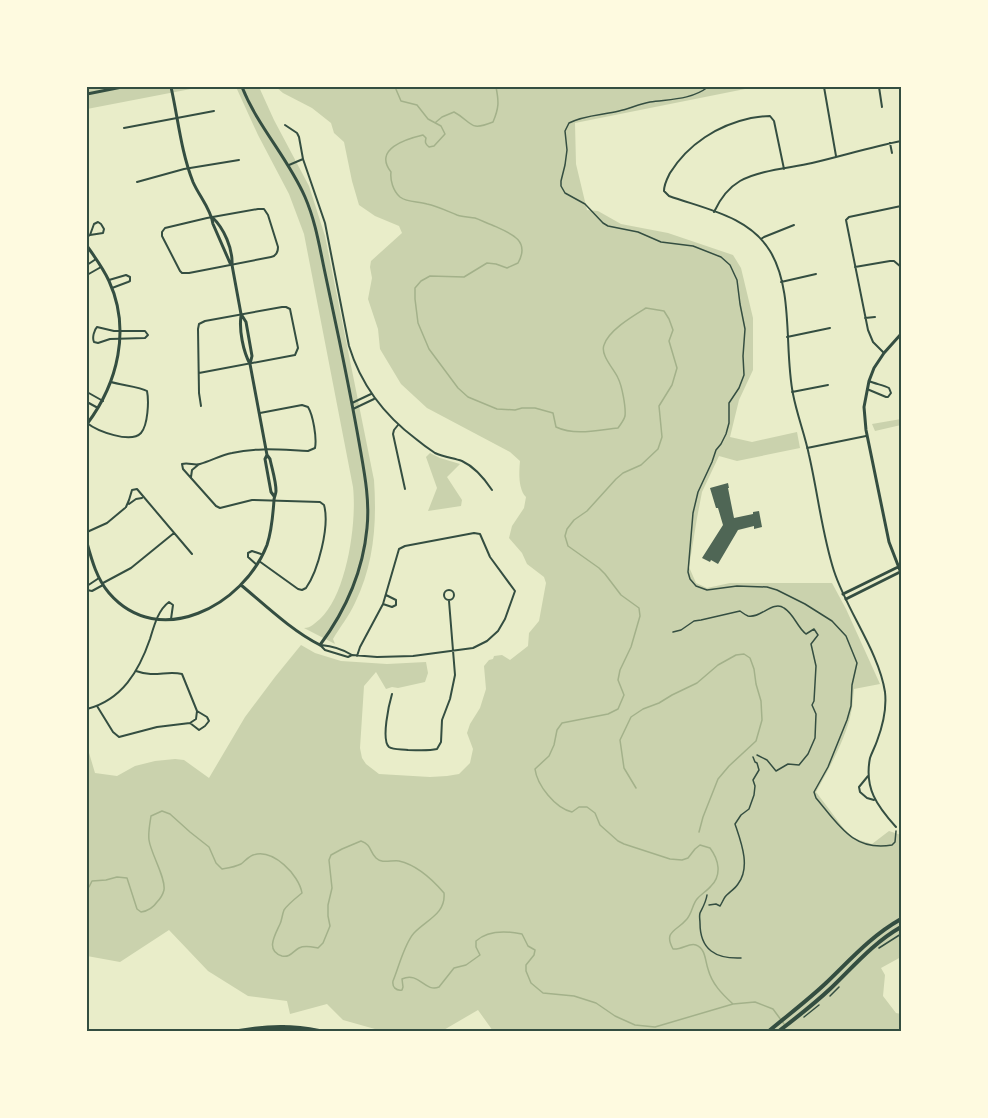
<svg xmlns="http://www.w3.org/2000/svg" width="988" height="1118" font-family="'Times New Roman',serif">
  <style>
    .green { fill: #cad2ad }
    .lines { fill: none; stroke-linecap: round; stroke-linejoin: round }
    .stream { stroke: #a3b18a; stroke-width: 1.5 }
    .building { fill: #4f6655 }
    .path { stroke: #344e41; stroke-width: 1.5 }
    .minor { stroke: #344e41; stroke-width: 2 }
    .tertiary { stroke: #344e41; stroke-width: 3 }
    .secondary { stroke: #344e41; stroke-width: 4 }
    .neatline { fill: none; stroke: #344e41; stroke-width: 2 }
  </style>
  <rect width="100%" height="100%" fill="#e9edc9"/>
  <path class="green" d="M93,87H201L87,109V88Z
    M236,87H259L274,120L309,186L325,236L374,480C377,523 374,564 355,603C349,616 340,627 333,639L335,644L304,628C311,628 315,623 320,619C347,594 357,522 353,487L304,234L289,194L258,135Z
    M276,87H755L575,123L576,164L587,210L598,211L621,224L668,233L733,255L741,268L753,318V370L739,400L730,437L752,442L797,432L800,448L737,461L719,456L702,492L697,518L689,567L696,583L707,588L730,583H832L846,609L880,684L854,689C853,697 853,705 851,713C846,738 829,769 816,792L844,829L853,838L872,844L889,831L901,835V957L881,968L885,975L883,996L896,1013L901,1014V1031H493L478,1010L442,1031H382L343,1020L327,1004L290,1014L287,1001L248,996L208,971L169,930L120,962L87,956V746L95,773L117,776L135,766L155,761L175,759L184,760L209,778L245,717L275,677L301,645L315,653L341,661L387,664L426,662L428,673L425,682L398,688L392,687L386,689L376,672L364,686L360,748L362,758L366,764L379,774L430,777L447,776L459,774L470,763L473,749L467,733L470,724L480,708L486,689L484,666L489,660L493,659L494,656L502,655L510,660L528,646L529,633L539,621L546,583L544,577L527,564L522,553L509,538L512,526L524,508L526,497C518,489 519,472 520,461L510,452L427,408L401,384L380,349L378,329L368,299L372,278L370,267L371,261L402,233L399,226L375,216L359,205L352,181L344,142L334,133L331,123L312,108L283,93Z
    M901,419V425L875,431L872,424Z
    M430,453L440,458L460,464L447,477L462,500L461,506L428,511L437,488L426,457Z"/>
  <g class="lines">
    <path class="stream" d="M395,87L401,101L417,105L428,119L441,126L445,134L434,146L429,147C425,144 425,142 426,138L423,135C406,139 373,149 391,172C390,180 393,191 400,197C408,203 418,201 427,204C437,206 447,211 457,215C463,217 469,217 475,218C481,220 486,223 492,225C510,233 531,240 518,263L507,268L496,264L487,263L464,277L430,276L421,281L415,288V299L418,323L429,349L458,388L468,397L497,409L515,410L522,408H535L553,413L556,427C575,436 598,430 618,428C621,424 624,420 625,416C626,407 622,386 618,378C614,369 600,355 604,345C609,330 633,316 646,308L664,311L669,319L673,330L669,341L677,368L672,385L659,406L662,437L658,449L641,465L623,473L616,479L587,511L574,520L567,529L565,536L568,546L599,568L605,574L621,595L639,608L640,616L631,647L620,670L618,680L624,695L618,709L608,714L562,723L557,730L554,745L549,756L535,769C537,785 555,808 572,812L579,807H587L595,813L600,825L618,841L624,844L670,859L682,860L688,858L695,849L700,845L710,848C719,860 722,875 711,886C707,891 701,894 697,899C692,905 692,914 686,920C677,931 663,931 673,949C682,950 690,942 696,945C706,949 705,961 708,969C712,984 722,994 733,1004L755,1002L773,1009L784,1024
      M436,122L442,117L454,112C473,122 468,132 493,122C499,108 499,102 496,87
      M636,788L624,768L620,740L631,717L643,709L659,703L672,695L697,683L718,665L736,655L744,654L750,658L754,669L756,684L761,701L762,720L756,741L729,766L718,779L703,817L699,832
      M87,887H89L92,881L106,880L117,877L127,878L137,909L141,912C148,911 153,908 157,902C160,899 163,894 164,890C166,878 151,854 149,840C148,832 150,823 151,816L162,811L170,814L190,832L209,847L216,863L222,869C228,868 235,867 241,864C245,861 248,857 253,855C273,848 299,875 302,893C296,898 288,904 284,910C282,915 282,920 280,924C275,935 265,951 282,956C290,958 293,951 299,948C305,945 312,947 318,948L323,943L330,926L328,916V905L332,888L329,860L331,855L342,849L361,841C372,845 369,851 376,858C382,864 391,860 399,861C417,865 432,879 444,893C446,914 426,920 414,933C404,944 399,967 393,981C392,987 396,991 402,990L403,987L402,979C419,971 425,993 439,987L454,968L466,965L480,955L476,947V941C488,930 507,931 522,934L528,946L535,950L534,955L526,965V971L531,983L543,993L574,996L596,1003L615,1016L635,1025L655,1027L733,1004"/>
  </g>
  <path class="building" d="M728,483L729,488H728L734,518L753,514V512L759,511L762,527L754,529V526L738,530L718,564L711,560L710,562L702,558L723,525L718,508H716L710,488Z"/>
  <g class="lines">
    <path class="path" d="M708,87C691,100 670,99 650,102C639,104 629,109 619,111C603,115 584,115 569,123L565,131L567,150L565,165L561,181V186L565,193L585,204L603,223L608,226L638,232L661,242L693,246L721,257L730,265L737,280L740,304L745,329L743,356L744,375L739,388L729,403V423L726,434L721,444L716,450L712,462L698,492L693,513L688,572L690,579L696,586L707,590L737,586L767,587L777,590L805,604L832,621L846,636L857,663L852,685L851,706L847,720L828,767L814,792L816,798C838,824 853,852 892,845L895,842L896,831
      M673,632L681,630L694,621L701,620L740,611C743,613 745,615 748,616C760,619 773,600 784,608C794,614 797,627 806,634L814,629L818,635L811,644L816,666L814,701L812,705L816,714L815,738L808,754L799,765L788,764L776,771L767,760L757,755
      M707,895C706,902 703,907 700,913C699,917 700,919 700,923C700,950 716,959 741,958
      M709,905L716,904L720,906C722,903 723,900 725,897C728,893 735,889 738,884C751,867 741,842 735,824L741,815L749,809L754,795L755,786L753,780L759,770L757,763L755,762L753,757
      M879,948L901,934
      M830,996L839,987
      M804,1017L819,1005"/>
    <path class="minor" d="M824,87L836,156
      M879,87L882,107
      M285,125L297,133L299,137L303,159L325,223L349,346C361,385 384,415 416,439C422,444 429,449 435,453C444,457 453,458 462,461C475,467 484,478 492,490
      M124,128L214,111
      M890,143L892,153
      M289,165L303,159
      M784,169L774,121L770,116C763,116 757,117 751,118C718,125 688,144 670,173C667,179 664,184 664,191L669,196C705,209 749,216 770,251C794,290 784,350 793,394C797,415 805,435 809,455C818,494 822,534 834,571C847,611 879,652 885,692C887,710 883,725 877,741C875,747 872,752 870,758C864,788 877,806 896,827
      M137,182L184,169L239,160
      M258,209H264L268,215L278,247C278,252 276,256 271,257L189,273H182L180,271L162,236V232L165,228L207,218Z
      M714,212C720,199 728,188 740,181C759,170 790,168 812,163C842,156 871,147 901,141
      M87,237L90,235L94,224L98,222L101,224L104,229L103,233L90,235
      M761,239L764,237L794,225
      M87,265L96,259
      M855,267L890,261H894L901,267
      M87,275L101,267
      M109,280L126,275L130,277V281L128,282L112,288
      M781,282L816,274
      M865,318L875,317
      M97,327L114,331H145L148,335L145,338L110,339L98,343L94,342C92,338 94,330 97,327Z
      M787,337L830,328
      M884,353L873,342L868,330L846,220L849,217L901,206
      M199,373L295,355L298,348L290,309L286,307H282L205,321L199,324L198,329L199,393L201,406
      M867,389L886,397H888L891,393L889,388C884,385 875,384 869,381
      M87,392L103,401
      M792,392L828,385
      M87,402L98,408
      M352,403L371,394
      M353,409L374,399
      M87,423C97,431 131,444 141,433C148,425 149,401 147,391C141,387 121,385 111,382
      M398,425L394,430L393,434L405,489
      M807,448L866,436
      M191,477L192,470L198,465
      M129,504L136,499L142,498
      M126,507L129,500L132,490L137,489L192,554
      M87,532L107,523L125,508
      M259,561L298,589L302,590L306,588C318,571 330,526 324,505L320,502L252,500L220,508L216,506L183,469L182,464C189,462 194,466 200,464C211,461 221,455 232,453C257,447 283,450 308,451L315,448C317,438 313,415 308,407L302,405L260,413
      M257,565L248,557V553L252,551L261,554
      M103,583L131,568L174,533
      M87,586L99,578
      M444 595a5 5 0 1 1 10 0a5 5 0 1 1-10 0Z
      M87,590L92,591L103,585
      M383,604L392,607L396,605V600L386,595
      M320,645L325,650L348,657L352,655L377,657L413,656L473,648L487,641L498,631L505,619L515,591L490,557L480,534L474,533L405,546L399,549L383,604L360,647L357,656
      M321,645C332,646 344,650 352,655
      M87,646V650
      M392,694C389,704 381,740 389,747C393,750 403,749 408,750C418,750 428,751 437,749L441,742L442,720L450,699L455,675L449,601
      M97,706L113,732L119,737L157,727L190,723L196,719L197,711L182,674C167,670 155,678 136,671
      M87,709C122,700 139,671 150,639C154,626 158,610 169,602L173,605L171,619
      M190,723L199,730L205,726L209,721L207,717L197,711
      M868,776L859,787L860,792L867,798L874,800"/>
    <path class="tertiary" d="M171,87C178,118 181,152 193,182C199,196 211,209 213,224L230,263
      M87,94L122,87
      M87,246C95,257 103,268 109,281C131,329 118,383 87,424
      M241,316C239,330 243,351 250,364
      M901,334L884,353L874,368L869,381L864,407L866,430L889,542L901,573
      M267,455L265,459L271,492L274,496
      M87,543C92,561 97,579 109,593C159,651 244,605 267,545C272,530 273,515 274,500C274,497 276,494 276,491C276,481 272,469 270,459L267,455L250,364L252,356L246,322L241,314L232,265C233,249 224,228 212,217
      M241,585C265,605 292,631 320,645C346,610 363,571 367,528C370,499 364,471 359,442C353,408 346,373 339,339C334,315 329,292 324,268C319,244 315,220 305,197C288,158 258,127 242,87
      M843,594L898,567
      M846,599L900,572"/>
    <path class="secondary" d="M239,1031C266,1026 291,1025 319,1031
      M273,1031L284,1027
      M769,1031C788,1015 808,1000 826,983C851,959 871,936 901,919
      M779,1031C796,1018 814,1004 830,989C853,967 873,943 901,927"/>
  </g>
  <rect width="988" height="1118" fill="none" stroke="#fefae0" stroke-width="177"/>
  <rect x="88" y="88" width="812" height="942" class="neatline"/>
</svg>
